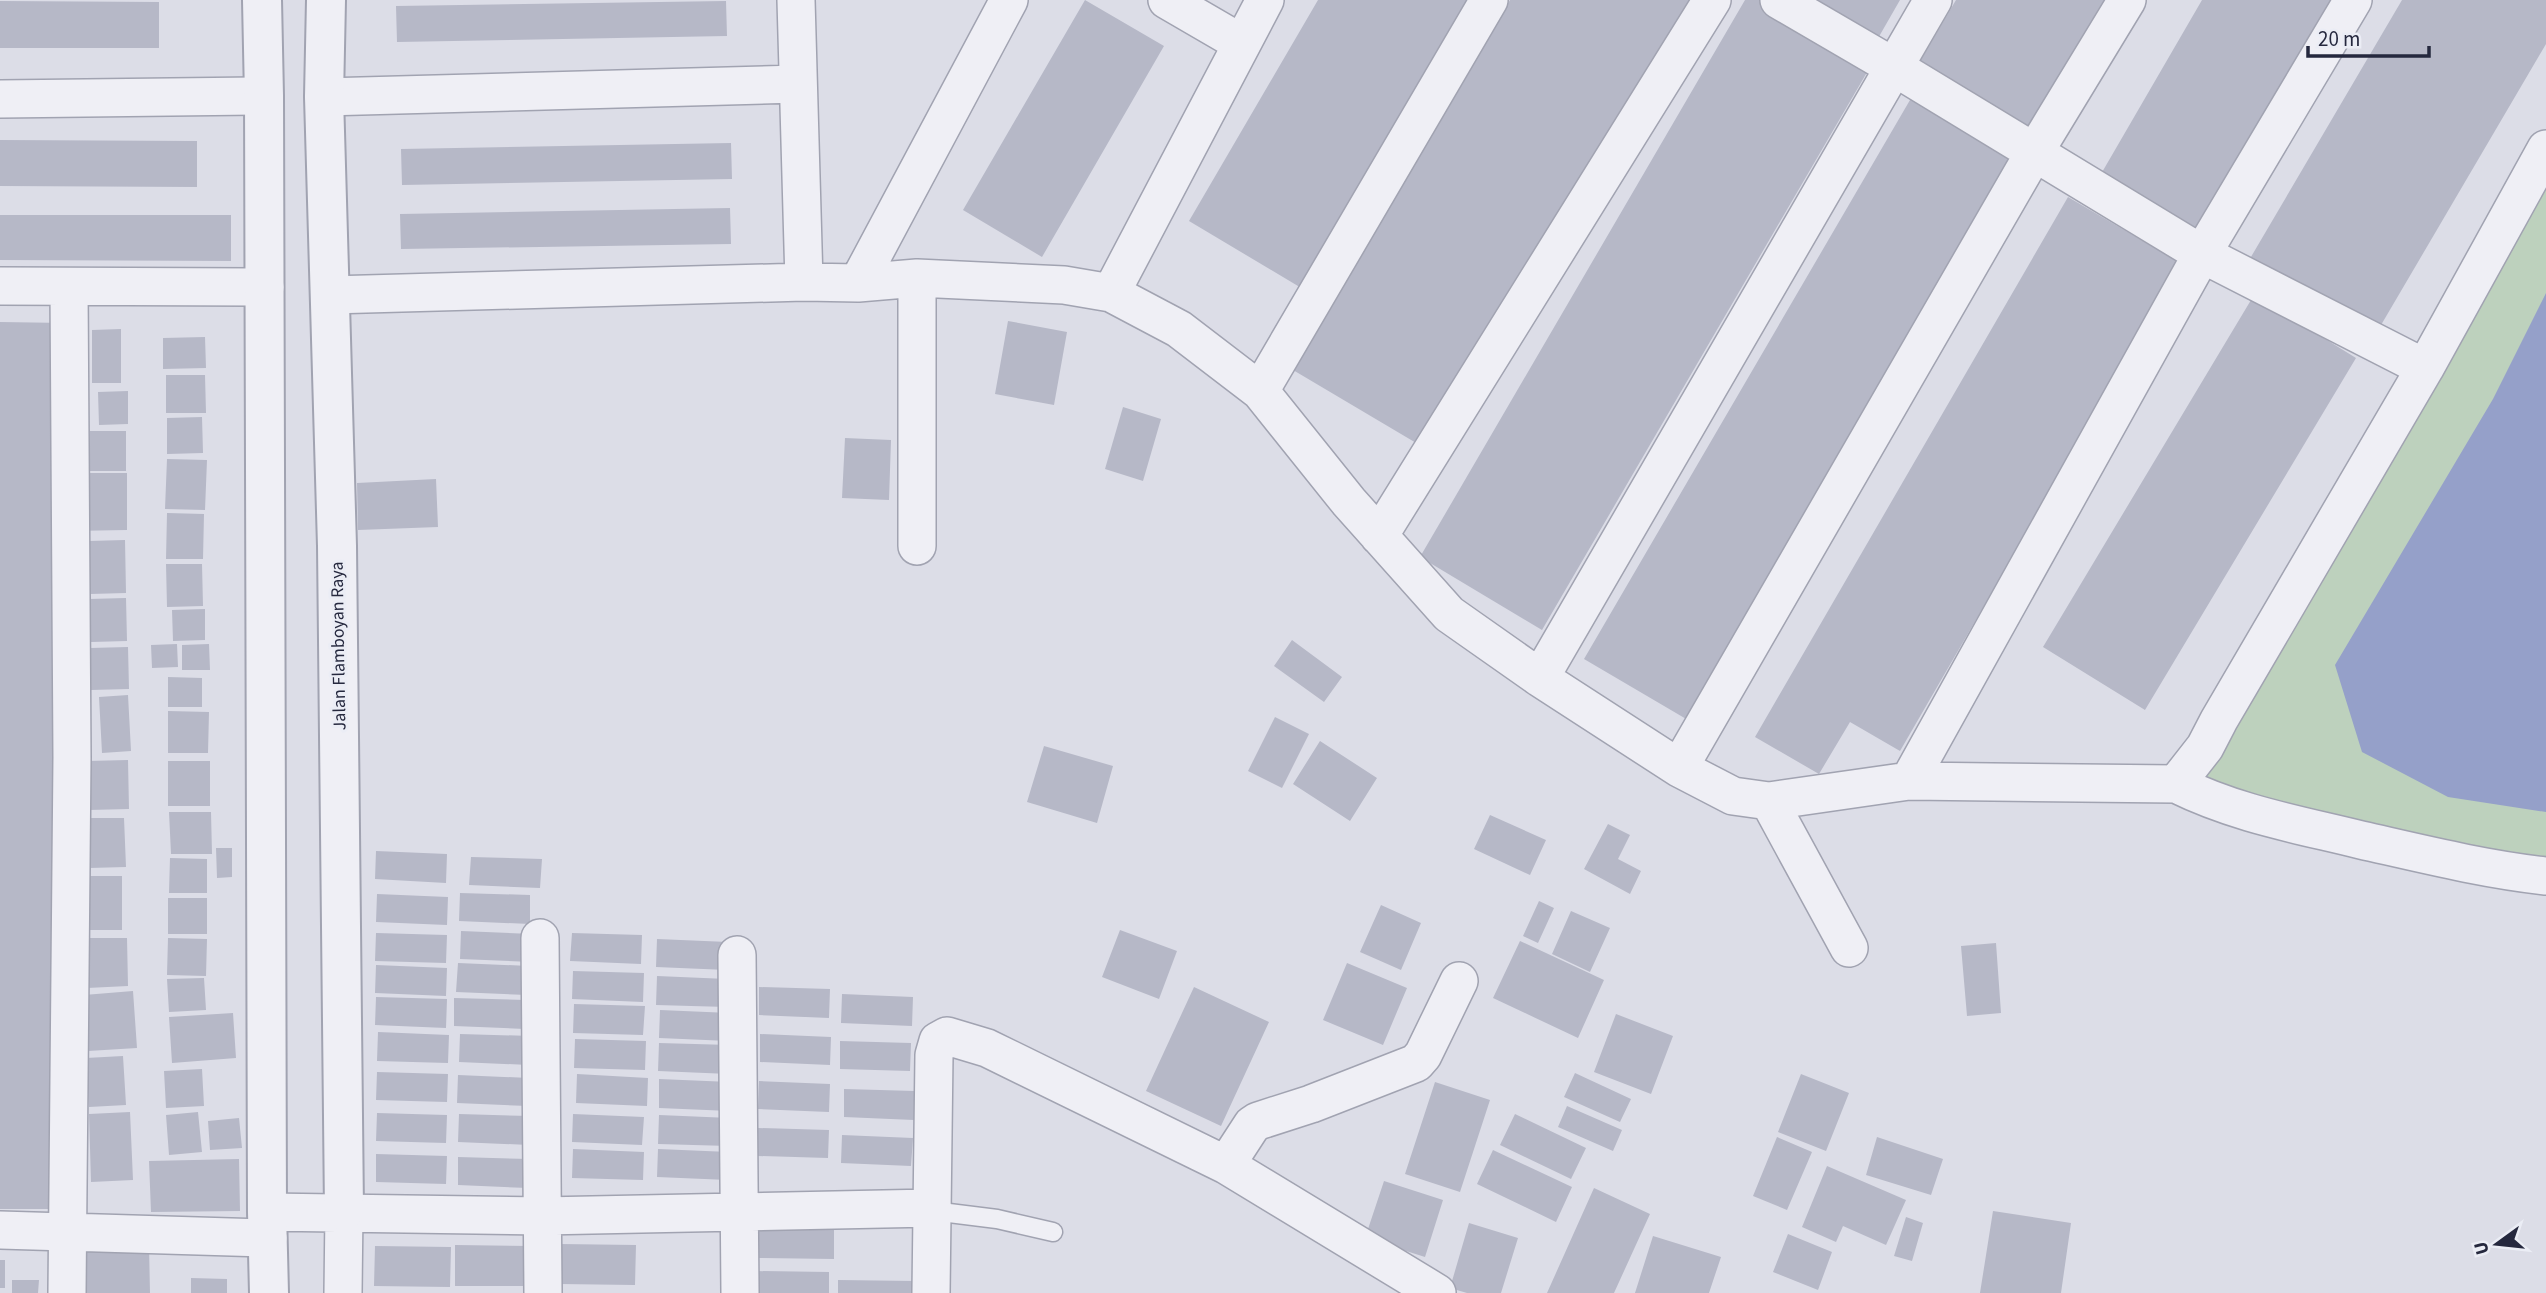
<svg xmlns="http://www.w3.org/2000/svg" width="2546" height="1293" font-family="'Source Sans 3',sans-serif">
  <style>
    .green { fill: #bdd1bd }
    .water { fill: #95a0c9 }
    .building { fill: #b6b8c7 }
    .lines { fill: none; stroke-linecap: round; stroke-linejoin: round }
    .service-casing { stroke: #a1a3b1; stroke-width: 21 }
    .minor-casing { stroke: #a1a3b1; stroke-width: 40 }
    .tertiary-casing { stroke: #a1a3b1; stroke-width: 42 }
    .service { stroke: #efeff5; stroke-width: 18 }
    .minor { stroke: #efeff5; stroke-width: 37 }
    .tertiary { stroke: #efeff5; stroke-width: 38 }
    .labels { text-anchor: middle; stroke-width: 6; stroke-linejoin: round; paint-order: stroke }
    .street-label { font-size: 18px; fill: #25283e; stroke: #ebedf5 }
  </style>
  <rect width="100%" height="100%" fill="#dcdde7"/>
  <path class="green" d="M2546,149V876L2176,784Z"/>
  <path class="water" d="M2546,293V812L2448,797L2362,752L2335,665L2493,399Z"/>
  <path class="building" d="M1085,0L1164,46L1042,257L963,210Z
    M1318,0H1472L1303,289L1189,221Z
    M1510,0H1691L1428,450L1293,370Z
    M1745,0H1767L1873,62L1542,630L1420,557Z
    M1794,0H1900L1873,47Z
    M1956,0H2117L2036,139L1916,68Z
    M2202,0H2336L2201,233L2101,174Z
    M2402,0H2546V44L2374,337L2248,262Z
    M0,1L159,2V48H0Z
    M726,1L727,36L397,42L396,6Z
    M1917,88L2027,152L1693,723L1584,659Z
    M0,140L197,141V187L0,186Z
    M731,143L732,179L402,185L401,149Z
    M2068,197L2182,264L1900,751L1850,722L1819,774L1755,737Z
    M730,208L731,244L401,249L400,214Z
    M0,215H231V261L0,260Z
    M2254,295L2356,358L2145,710L2043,647Z
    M1008,321L1067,332L1054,405L995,394Z
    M0,322L66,323L62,1209H0Z
    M121,329V383H92V330Z
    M205,337L206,368L163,369V338Z
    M166,375H205L206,413H166Z
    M128,391V424L99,425L98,392Z
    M1123,407L1161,419L1143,481L1105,469Z
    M202,417L203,453L167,454V418Z
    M90,431H126V471H90Z
    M845,438L891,440L889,500L842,498Z
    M167,459L207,460L205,510L165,509Z
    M71,473H127V530L71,531Z
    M436,479L438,527L358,530L357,483Z
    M167,513L204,514L203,559H166Z
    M125,540L126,593L90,594L89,541Z
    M166,564H202L203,606L167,607Z
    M126,598L127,641L91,642L89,599Z
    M205,609V640L173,641L172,610Z
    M1292,640L1342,677L1324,702L1274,666Z
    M177,644L178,667L152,668L151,645Z
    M209,644L210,670H182V645Z
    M128,647L129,689L91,690L90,648Z
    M168,677L202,678V707H168Z
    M128,695L131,751L102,753L99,697Z
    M168,711L209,712L208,753H168Z
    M1275,717L1309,734L1282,788L1248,771Z
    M1320,741L1377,778L1350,821L1293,784Z
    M1044,746L1113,766L1097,823L1027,802Z
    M128,760L129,809L89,810L88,761Z
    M168,761H210V806H168Z
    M169,812H211L212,854H171Z
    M1490,815L1546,840L1530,875L1474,849Z
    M88,818H124L126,867L89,868Z
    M1608,824L1630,835L1618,859L1641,871L1630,894L1584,869Z
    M216,848H232V877L217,878Z
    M376,851L447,854L446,883L375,879Z
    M471,857L542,859L540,888L469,885Z
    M170,858L207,859V893H169Z
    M88,876H122V930H88Z
    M460,893L530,895V924L459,921Z
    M377,894L448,897L447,925L376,922Z
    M168,898H207V934H168Z
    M1539,901L1554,908L1538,943L1523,936Z
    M1381,905L1421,923L1401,970L1360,952Z
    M1571,911L1610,928L1590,972L1552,954Z
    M1120,930L1177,951L1159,999L1102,977Z
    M461,931L532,934L531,962L460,959Z
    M376,933L447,935L446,963L375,961Z
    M572,933L642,935L641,964L570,961Z
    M86,938H127L128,986L87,988Z
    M168,938L207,939L206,976L167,975Z
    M657,939L728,942L727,970L656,967Z
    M1520,941L1604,980L1578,1038L1493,998Z
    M1996,943L2001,1013L1967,1016L1961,946Z
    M458,963L529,966L527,995L456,992Z
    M1347,963L1407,988L1383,1045L1323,1020Z
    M376,965L447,968L446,996L375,993Z
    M573,971L644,973L643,1002L572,999Z
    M657,976L727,979V1007L656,1005Z
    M204,978L206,1010L169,1012L167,979Z
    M759,987L830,989L829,1018L759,1015Z
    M1194,987L1269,1022L1221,1126L1146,1091Z
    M133,991L137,1048L88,1051L84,995Z
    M842,994L913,997L912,1026L841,1023Z
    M376,997L447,999L446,1028L375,1025Z
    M454,998L525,1000V1029L454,1026Z
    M574,1004L645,1006L643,1035L573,1033Z
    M660,1010L730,1013L729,1041L659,1038Z
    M233,1013L236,1058L172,1063L169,1017Z
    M1616,1014L1673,1036L1651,1094L1594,1072Z
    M378,1032L449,1035L448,1063L377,1061Z
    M460,1034L531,1036L529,1065L459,1062Z
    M760,1034L831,1037L830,1065L760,1062Z
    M575,1039L646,1041L645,1070L574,1068Z
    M840,1041L911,1043L910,1071L840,1069Z
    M659,1043L730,1045L729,1074L658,1071Z
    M123,1056L126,1105L89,1107L86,1058Z
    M202,1069L204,1106L166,1108L164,1071Z
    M377,1072L448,1074L447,1102L376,1100Z
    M1575,1073L1631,1099L1620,1122L1564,1097Z
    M577,1074L648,1078L647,1106L576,1103Z
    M1801,1074L1849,1093L1826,1151L1778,1132Z
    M458,1075L529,1078L528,1106L457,1103Z
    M659,1079L730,1082V1111L659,1108Z
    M759,1081L830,1084L829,1112L758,1109Z
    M1435,1082L1490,1100L1460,1192L1405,1174Z
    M844,1089L915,1091L914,1120L844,1117Z
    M1567,1106L1622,1130L1613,1151L1558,1127Z
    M130,1112L133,1180L91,1182L89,1114Z
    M198,1112L202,1152L169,1155L166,1115Z
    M377,1113L447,1115L446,1143L376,1141Z
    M459,1114L530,1116L529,1145L458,1142Z
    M573,1114L644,1117L642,1145L572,1142Z
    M1515,1114L1586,1148L1571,1179L1500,1145Z
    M659,1115L730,1118L729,1146L658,1144Z
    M239,1118L242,1148L210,1150L208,1121Z
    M758,1128L829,1130L828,1158L758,1156Z
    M842,1135L913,1138L911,1166L841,1163Z
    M1777,1137L1812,1152L1787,1210L1753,1196Z
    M1877,1137L1943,1159L1931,1195L1866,1175Z
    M573,1149L644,1152L643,1180L572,1178Z
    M658,1149L729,1152L728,1180L657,1177Z
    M1493,1150L1572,1187L1556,1222L1477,1184Z
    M376,1154L447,1156L446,1184L376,1182Z
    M458,1157L529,1159L528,1188L458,1185Z
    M239,1159L240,1211L151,1212L149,1161Z
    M1827,1166L1906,1200L1886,1245L1843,1226L1836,1242L1802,1227Z
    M1384,1181L1443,1200L1425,1257L1365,1238Z
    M1594,1188L1650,1214L1614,1293H1547Z
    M1993,1211L2071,1223L2061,1293H1980Z
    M1906,1217L1923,1223L1912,1261L1894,1256Z
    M758,1218L834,1219V1259L758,1258Z
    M1469,1223L1518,1238L1501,1293H1467L1450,1288Z
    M1788,1234L1832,1252L1818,1290L1773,1272Z
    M1653,1236L1721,1257L1709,1293H1635Z
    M560,1244L636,1245L635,1285L560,1284Z
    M149,1245L150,1293H73L72,1246Z
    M455,1245L531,1246L530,1286H455Z
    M375,1246L451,1247L450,1287L374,1286Z
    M0,1260H5V1288H0Z
    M753,1271L829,1272V1293H753Z
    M191,1278L227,1279V1293H191Z
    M12,1280H39L38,1293H12Z
    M838,1280L915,1281L914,1293H838Z"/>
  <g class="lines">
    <defs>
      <path id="service" d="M932,1208L949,1213L997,1219L1053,1232"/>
      <path id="minor" d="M796,0L804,282
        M1167,0L1241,43
        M1779,0L1894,67L2202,254L2425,368
        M324,97L797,84
        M0,99L264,96
        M858,283L1009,0
        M0,286L265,287
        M1111,293L1265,0
        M330,295L804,282L858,283L917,278L1064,285L1111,293L1179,329L1260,391L1349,502L1449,614L1540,678L1679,768L1733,796L1769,801L1909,781L2176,784L2205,747L2219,720L2425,368L2546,149
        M1260,391L1489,0
        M1379,536L1712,0
        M917,546V278
        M1540,678L1933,0
        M1679,768L2034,153L2127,0
        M1909,781L2202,254L2353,0
        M2176,784C2237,814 2296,824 2361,840C2423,854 2483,869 2546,876
        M1769,801L1849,948
        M540,938L543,1293
        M737,955L740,1293
        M1226,1165L1252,1125L1258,1121L1311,1104L1416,1063L1423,1055L1459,981
        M267,1212L543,1216L932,1208
        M0,1230L268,1238
        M67,1293L72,757L69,287
        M343,1293L344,1211
        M931,1293L934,1055L938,1041L947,1036L987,1048L1226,1165L1437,1293"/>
      <path id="tertiary" d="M262,0L264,96L267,1212L269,1293
        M326,0L324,97L337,546L344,1211"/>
    </defs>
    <use href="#service" class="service-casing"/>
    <use href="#minor" class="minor-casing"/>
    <use href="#tertiary" class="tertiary-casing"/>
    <use href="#service" class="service"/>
    <use href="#minor" class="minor"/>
    <use href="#tertiary" class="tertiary"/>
  </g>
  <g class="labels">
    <g class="street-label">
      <text transform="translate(338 646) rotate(-91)" y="6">Jalan Flamboyan Raya</text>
    </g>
  </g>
  <g transform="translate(2497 1244) rotate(255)" stroke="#ebedf5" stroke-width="5" paint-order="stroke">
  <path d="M0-5L12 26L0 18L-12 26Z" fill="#25283e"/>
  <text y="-10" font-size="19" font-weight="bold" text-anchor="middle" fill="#25283e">U</text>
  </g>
  <path d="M2308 46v10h121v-10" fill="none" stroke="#25283e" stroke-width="3.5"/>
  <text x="2318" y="46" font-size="21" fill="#25283e" stroke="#ebedf5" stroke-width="5" paint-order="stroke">20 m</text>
</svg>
